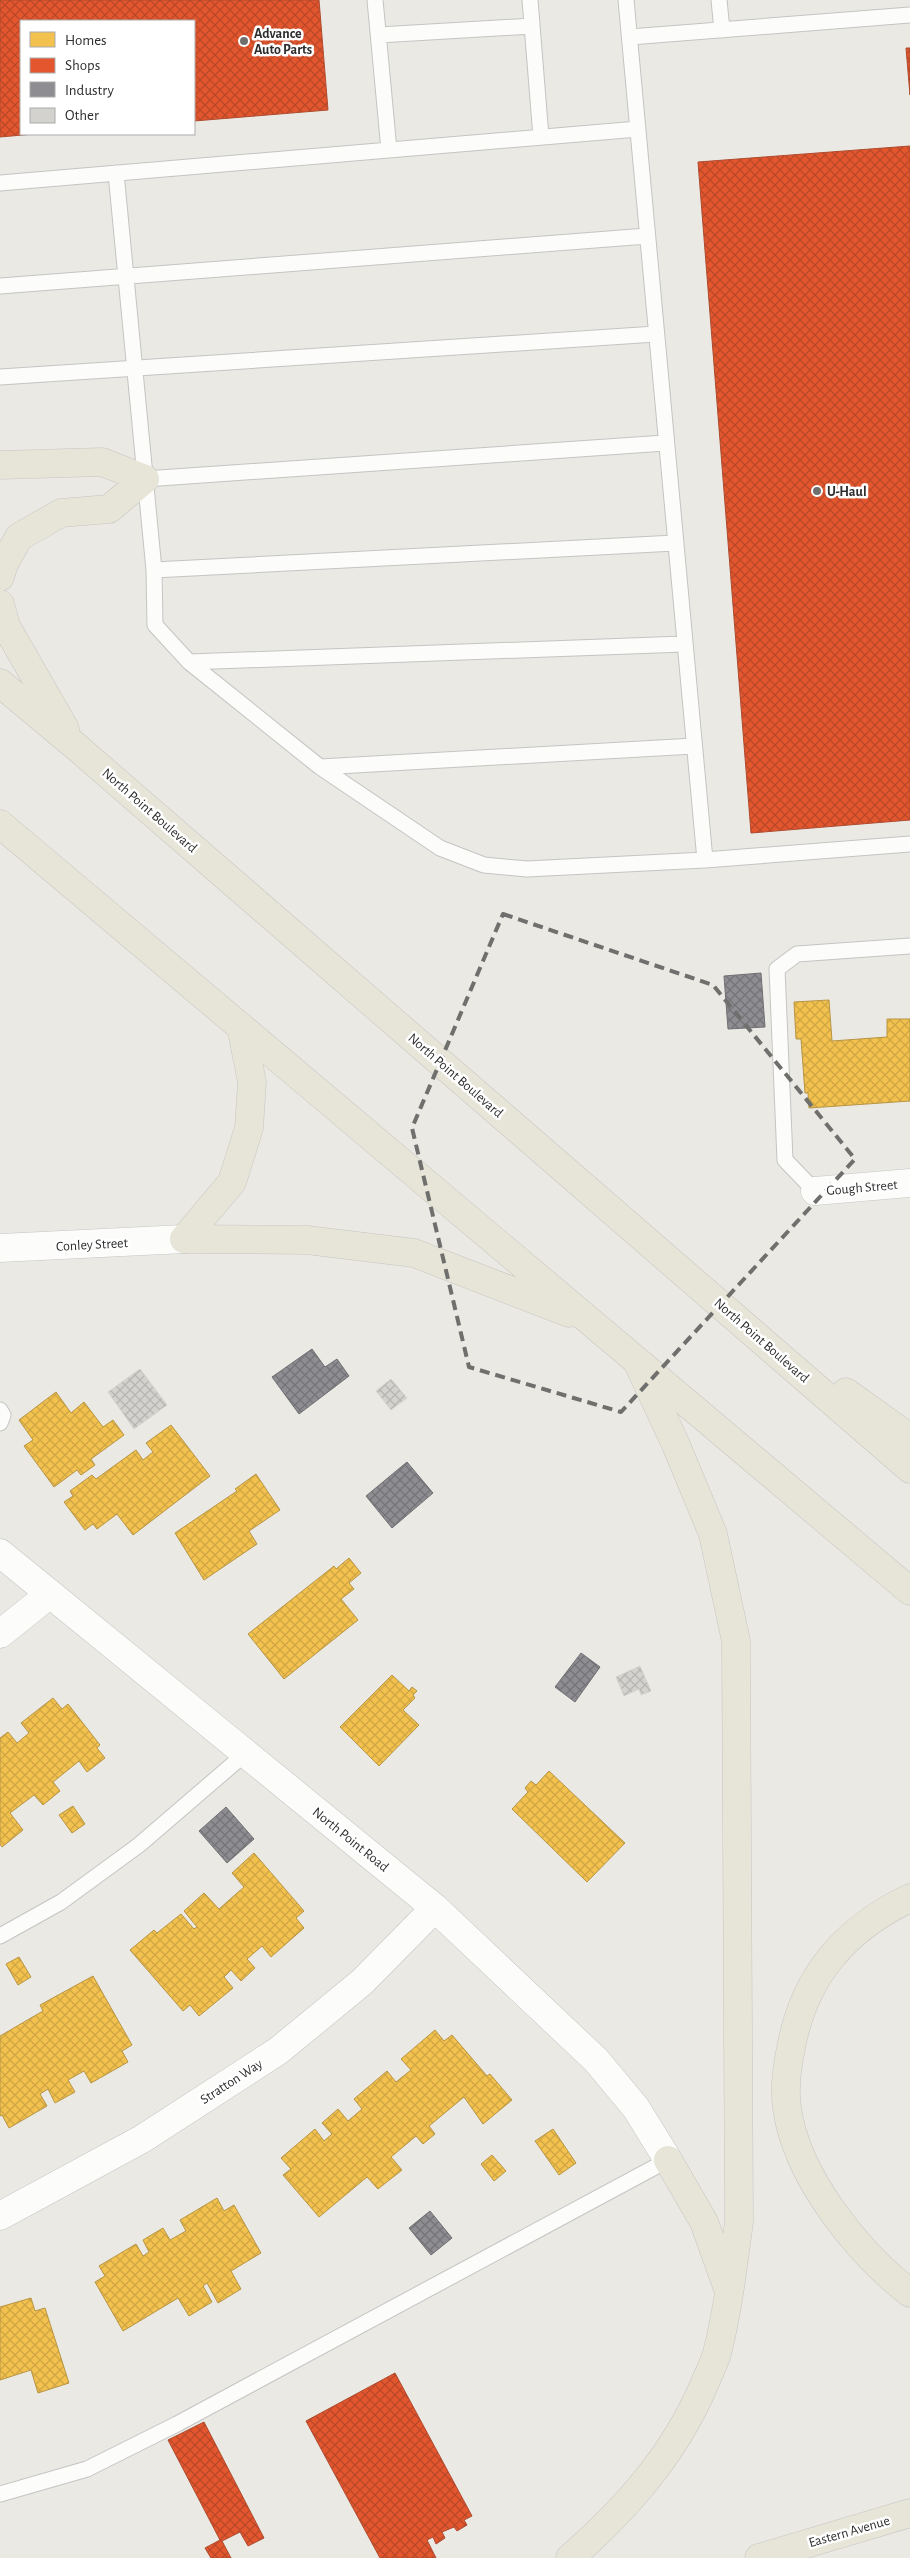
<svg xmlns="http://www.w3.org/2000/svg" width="910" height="2558" font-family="'Alegreya Sans',sans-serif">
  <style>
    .homes { fill: url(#homes-cross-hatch); stroke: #b79544 }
    .shops { fill: url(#shops-cross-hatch); stroke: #ad4a2e }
    .industry { fill: url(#industry-cross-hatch); stroke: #707074 }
    .building { fill: url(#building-cross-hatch); stroke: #d5d4d0 }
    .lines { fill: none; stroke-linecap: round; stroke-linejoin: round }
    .service-casing { stroke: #c4c4c3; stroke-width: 17 }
    .minor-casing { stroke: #c4c4c3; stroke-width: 29 }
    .tertiary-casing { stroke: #c4c4c3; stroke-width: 29 }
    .primary-casing { stroke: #c6c5c3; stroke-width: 29 }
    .service { stroke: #fcfcfb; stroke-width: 15 }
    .minor { stroke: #fcfcfb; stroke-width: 28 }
    .tertiary { stroke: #fcfcfb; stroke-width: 28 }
    .primary { stroke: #e6e5d7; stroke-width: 28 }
    .marked { fill: none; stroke: #6f6f6d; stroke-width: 4; stroke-dasharray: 10 6; stroke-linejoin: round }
    .poi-dot { fill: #6f6f6d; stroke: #fff; stroke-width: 2 }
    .labels { text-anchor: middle; stroke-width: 5; stroke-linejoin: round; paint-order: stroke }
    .poi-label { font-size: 14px; font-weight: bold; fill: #2d2d2d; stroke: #fff; text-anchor: start }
    .street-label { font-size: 14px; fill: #2d2d2d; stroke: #fff }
  </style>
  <defs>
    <pattern id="homes-cross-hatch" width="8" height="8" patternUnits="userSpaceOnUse" patternTransform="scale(1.25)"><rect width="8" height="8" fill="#f2c14e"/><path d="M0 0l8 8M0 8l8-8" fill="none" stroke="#d0a644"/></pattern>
    <pattern id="shops-cross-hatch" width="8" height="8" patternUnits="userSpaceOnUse" patternTransform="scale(1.25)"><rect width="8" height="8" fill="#e4572e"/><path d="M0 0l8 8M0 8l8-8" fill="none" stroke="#b94828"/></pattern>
    <pattern id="industry-cross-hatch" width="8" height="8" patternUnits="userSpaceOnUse" patternTransform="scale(1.25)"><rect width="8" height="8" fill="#8d8d92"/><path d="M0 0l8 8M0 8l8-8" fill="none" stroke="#747478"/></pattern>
    <pattern id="building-cross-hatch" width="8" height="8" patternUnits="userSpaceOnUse" patternTransform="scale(1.25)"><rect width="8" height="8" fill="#d3d2ce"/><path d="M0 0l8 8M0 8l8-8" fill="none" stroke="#b5b5b1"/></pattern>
  </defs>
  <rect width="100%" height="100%" fill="#eae9e4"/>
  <path class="homes" d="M829,1000L832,1041L887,1037V1019H910V1101L809,1108L808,1093H805L801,1039H796L794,1002Z
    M56,1392L71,1413L84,1402L103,1427L113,1420L124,1435L91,1459L95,1465L81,1475L77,1470L54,1487L24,1446L33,1440L19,1420Z
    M171,1425L210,1476L133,1535L117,1514L97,1529L93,1524L85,1530L64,1502L73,1496L70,1491L92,1475L96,1479L136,1450L143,1460L153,1452L146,1443Z
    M256,1474L280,1510L249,1531L257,1544L204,1580L175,1533L237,1491L235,1489Z
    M349,1558L361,1573L349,1583L354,1589L341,1599L358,1620L284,1679L248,1634L334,1566L336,1569Z
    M392,1675L409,1691L412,1687L417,1691L413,1695L415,1698L403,1710L419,1725L379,1766L340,1727Z
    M53,1698L62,1709L68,1704L100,1745L97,1748L105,1758L87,1772L79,1761L53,1782L60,1791L43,1805L34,1795L10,1813L23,1830L2,1847L0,1844V1738L8,1732L17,1743L29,1733L21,1723Z
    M549,1771L625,1843L587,1882L512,1809L528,1792L525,1788L531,1781L536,1785Z
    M73,1806L85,1824L72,1833L59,1815Z
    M254,1853L304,1911L296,1918L304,1928L271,1957L262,1946L247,1959L255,1968L241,1981L231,1970L224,1977L233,1988L199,2016L190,2005L183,2011L130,1950L154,1930L157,1933L181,1914L194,1929L197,1927L184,1911L204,1893L219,1909L244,1887L232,1873Z
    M19,1957L31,1977L18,1985L6,1964Z
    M93,1976L132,2045L122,2051L128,2062L91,2083L84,2071L68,2080L75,2092L55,2103L48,2089L40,2094L47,2106L9,2128L2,2115L0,2116V2036L43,2011L40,2005Z
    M435,2030L444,2041L452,2035L487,2076L490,2074L512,2100L483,2124L464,2097L429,2126L435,2134L423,2144L416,2136L391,2157L402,2170L378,2189L367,2177L319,2217L283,2175L291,2169L281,2158L315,2129L324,2141L332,2134L322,2123L338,2109L348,2121L362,2109L354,2099L387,2071L396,2082L411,2070L401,2059Z
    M553,2129L576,2163L559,2175L535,2141Z
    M492,2155L506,2171L494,2181L481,2164Z
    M217,2198L224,2211L234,2205L261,2253L231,2271L241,2289L218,2303L207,2283L203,2286L212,2302L189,2316L178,2298L123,2331L95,2282L105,2276L99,2266L136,2244L143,2256L149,2252L143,2240L163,2228L170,2240L186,2231L180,2220Z
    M31,2298L35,2311L45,2308L69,2383L38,2393L31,2370L0,2380V2307Z"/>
  <path class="shops" d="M0,0H319L328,110L194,121V21H21V134H34L0,137Z
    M906,48H910V95Z
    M910,146V820L751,833L698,162Z
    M395,2373L472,2516L464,2520L467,2525L457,2531L454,2527L442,2532L445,2538L436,2544L433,2537L427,2540L436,2558H380L306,2421Z
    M204,2422L264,2538L248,2546L240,2532L222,2541L231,2558H211L205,2548L220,2540L168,2440Z"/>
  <path class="industry" d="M761,973L765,1027L728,1029L724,976Z
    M312,1349L325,1367L337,1359L349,1376L299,1414L272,1377Z
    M407,1462L433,1493L392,1528L366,1496Z
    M581,1653L600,1667L575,1702L555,1687Z
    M226,1807L254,1839L227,1863L199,1831Z
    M430,2211L452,2238L431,2255L409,2228Z"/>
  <path class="building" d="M140,1369L167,1405L134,1429L108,1392Z
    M391,1379L407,1398L391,1410L376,1391Z
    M640,1666L651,1691L641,1695L639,1689L624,1696L616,1677Z"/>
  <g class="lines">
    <defs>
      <path id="service" d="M375,0L389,150
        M530,0L541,137
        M626,0L705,860
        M719,0L722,30
        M379,35L532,26
        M630,37L910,15
        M116,173L154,570L155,625L189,662L320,767L440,848L484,865L527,869L705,860L910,844
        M0,183L638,129
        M0,286L647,236
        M0,377L656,334
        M145,479L665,443
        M154,570L675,543
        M189,662L684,644
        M320,767L694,746
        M815,1191L785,1160L777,969L797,954L910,946
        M0,1410L3,1415L0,1423
        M0,1936L61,1902L139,1845L246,1753
        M0,2494L87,2469L177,2424L668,2160"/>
      <path id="minor" d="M815,1191L910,1183
        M0,1634L50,1594
        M0,2216L142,2139L278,2051L362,1982L435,1908"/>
      <path id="tertiary" d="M0,1248L184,1239
        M0,1553L435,1908L596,2060L636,2108L668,2160"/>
      <path id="primary" d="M0,465L102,462L145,479L109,509L61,513L19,537L4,564L0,577
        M0,604L6,626L65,729
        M0,683L73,744L910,1469
        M0,824L910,1591
        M184,1239L307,1240L414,1253L569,1313
        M184,1239L232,1182L249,1128L252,1082L241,1027
        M846,1392L910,1438
        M910,1898C845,1929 804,1976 791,2048C787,2067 784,2088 787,2108C796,2176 857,2252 910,2293
        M668,2160L704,2222L728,2289
        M570,2558C627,2508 674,2455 704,2385C708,2375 714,2364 717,2353C728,2310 733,2266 739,2222L736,1641L713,1534L676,1445L637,1361
        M759,2558L910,2513"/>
    </defs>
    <use href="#service" class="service-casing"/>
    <use href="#minor" class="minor-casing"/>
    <use href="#tertiary" class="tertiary-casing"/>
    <use href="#primary" class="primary-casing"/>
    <use href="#service" class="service"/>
    <use href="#minor" class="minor"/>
    <use href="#tertiary" class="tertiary"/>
    <use href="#primary" class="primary"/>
  </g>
  <path class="marked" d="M503,914L713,985L855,1159L621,1412L469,1367L412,1128Z"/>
  <g class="poi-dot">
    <circle cx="244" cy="41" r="5"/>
    <circle cx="817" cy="491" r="5"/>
  </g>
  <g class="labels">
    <g class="poi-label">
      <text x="254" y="38">Advance<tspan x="254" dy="16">Auto Parts</tspan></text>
      <text x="827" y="496">U-Haul</text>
    </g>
    <g class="street-label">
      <text transform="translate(150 810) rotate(41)" y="5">North Point Boulevard</text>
      <text transform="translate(456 1075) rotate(41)" y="5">North Point Boulevard</text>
      <text transform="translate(862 1187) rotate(-5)" y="5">Gough Street</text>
      <text transform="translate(92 1244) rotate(-3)" y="5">Conley Street</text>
      <text transform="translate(762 1340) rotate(41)" y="5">North Point Boulevard</text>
      <text transform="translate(351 1839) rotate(39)" y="5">North Point Road</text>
      <text transform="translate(231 2081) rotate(-33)" y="5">Stratton Way</text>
      <text transform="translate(849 2531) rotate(-16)" y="5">Eastern Avenue</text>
    </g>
  </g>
  <rect x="20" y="20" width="175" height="115" fill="#ffffff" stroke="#ababab"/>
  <rect x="30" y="32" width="25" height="15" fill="#f2c14e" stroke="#ababab"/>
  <text x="65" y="45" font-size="15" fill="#2d2d2d">Homes</text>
  <rect x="30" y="58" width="25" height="15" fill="#e4572e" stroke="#ababab"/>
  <text x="65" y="70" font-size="15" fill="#2d2d2d">Shops</text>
  <rect x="30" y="82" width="25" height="15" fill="#8d8d92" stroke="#ababab"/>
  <text x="65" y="95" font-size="15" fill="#2d2d2d">Industry</text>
  <rect x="30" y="108" width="25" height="15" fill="#d3d2ce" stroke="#ababab"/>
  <text x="65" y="120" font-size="15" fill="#2d2d2d">Other</text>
</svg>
